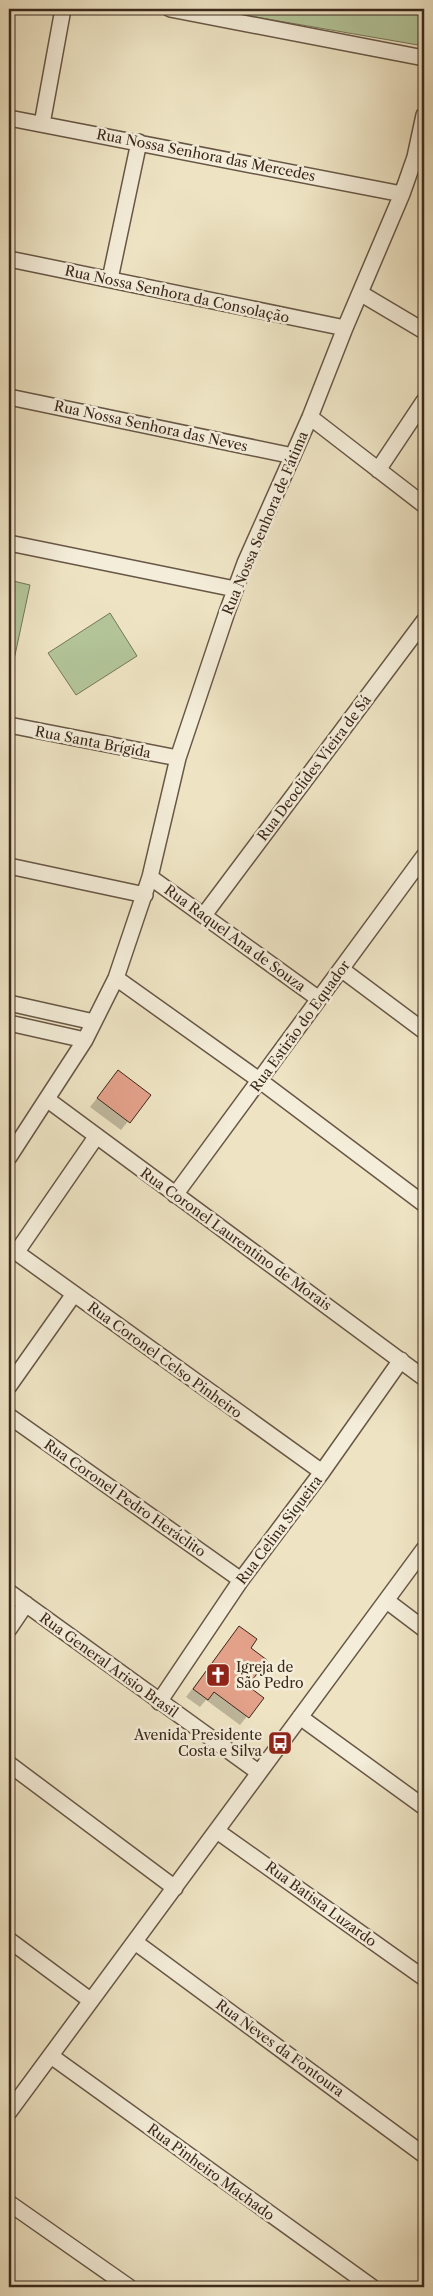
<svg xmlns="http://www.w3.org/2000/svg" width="433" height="2296" font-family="'Libre Caslon Text',serif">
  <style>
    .green { fill: #b3c599; stroke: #77765a }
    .shadow { fill: #0003 }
    .building { fill: #e3a18a; stroke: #3b281c }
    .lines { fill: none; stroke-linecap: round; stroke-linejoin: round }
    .minor-casing { stroke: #685746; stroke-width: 18 }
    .minor { stroke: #f4edd9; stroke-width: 15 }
    .labels { text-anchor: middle; stroke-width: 5; stroke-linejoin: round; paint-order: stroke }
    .street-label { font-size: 14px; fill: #3b281c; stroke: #f4edd9 }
    .poi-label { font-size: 14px; fill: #3b281c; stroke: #f4edd9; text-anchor: start }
  </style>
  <rect width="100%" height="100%" fill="#eee4c4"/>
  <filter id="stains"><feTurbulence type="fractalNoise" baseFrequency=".004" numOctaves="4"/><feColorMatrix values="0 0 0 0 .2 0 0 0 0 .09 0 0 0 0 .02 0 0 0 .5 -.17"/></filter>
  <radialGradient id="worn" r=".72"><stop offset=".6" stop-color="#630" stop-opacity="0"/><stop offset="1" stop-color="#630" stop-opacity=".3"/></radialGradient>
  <path class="green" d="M209,9H424V46Z
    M9,580L30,585L9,683Z
    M110,613L137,656L76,695L48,653Z"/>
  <path class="shadow" d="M118,1072L149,1095L121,1130L90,1107Z
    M239,1627L249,1648L247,1686L262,1698L240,1725L206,1700L200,1707L186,1697Z"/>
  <path class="building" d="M118,1070L151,1095L130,1123L97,1098Z
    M239,1626L257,1639L251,1648L267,1660L248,1686L264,1698L249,1718L214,1692L208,1700L193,1689Z"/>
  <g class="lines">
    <defs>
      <path id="minor" d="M170,9L424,58
        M9,118L402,194
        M42,124L63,9
        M9,259L345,328
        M110,279L139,142
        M360,293L424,331
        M9,397L293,456
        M310,417L424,505
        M378,470L424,401
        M9,543L235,589
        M9,725L178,758
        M9,866L145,895
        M150,877L319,999
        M204,915L424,621
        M341,969L424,1031
        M116,978L259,1080L424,1204
        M9,1003L94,1022
        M9,1023L85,1040
        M48,1100L424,1378
        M9,1157L85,1040L116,978L150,877L178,758L227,612L245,563L310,417L345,328L402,194L415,157L424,115
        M175,1195L424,856
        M9,1247L322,1472
        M16,1253L96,1137
        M9,1386L74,1294
        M9,1416L241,1580
        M9,1592L258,1772
        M387,1601L424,1629
        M9,1629L26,1604
        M159,1702L241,1580L322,1472L401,1360
        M300,1717L424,1807
        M9,1764L175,1888
        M217,1831L424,1978
        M9,1940L90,2000
        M135,1942L424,2155
        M51,2056L372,2287
        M9,2112L424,1549
        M9,2203L129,2287"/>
    </defs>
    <use href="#minor" class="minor-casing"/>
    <use href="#minor" class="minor"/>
  </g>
  <defs>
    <symbol id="church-square" viewBox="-11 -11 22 22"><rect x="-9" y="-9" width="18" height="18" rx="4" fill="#8f2418" stroke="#f4edd9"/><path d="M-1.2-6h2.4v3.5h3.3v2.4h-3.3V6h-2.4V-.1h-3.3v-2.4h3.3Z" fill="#fff"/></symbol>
    <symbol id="bus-square" viewBox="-11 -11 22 22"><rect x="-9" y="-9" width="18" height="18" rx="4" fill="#8f2418" stroke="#f4edd9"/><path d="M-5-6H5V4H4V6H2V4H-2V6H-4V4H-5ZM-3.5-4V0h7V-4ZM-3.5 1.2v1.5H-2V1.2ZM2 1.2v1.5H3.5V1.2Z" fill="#fff"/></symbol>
  </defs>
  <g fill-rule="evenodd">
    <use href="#church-square" x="204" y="1661" width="28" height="28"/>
    <use href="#bus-square" x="266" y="1729" width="28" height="28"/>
  </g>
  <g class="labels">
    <g class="street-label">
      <text transform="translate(206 155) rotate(11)" y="5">Rua Nossa Senhora das Mercedes</text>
      <text transform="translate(177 294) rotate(12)" y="5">Rua Nossa Senhora da Consolação</text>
      <text transform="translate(151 426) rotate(12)" y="5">Rua Nossa Senhora das Neves</text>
      <text transform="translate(265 523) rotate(-67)" y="5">Rua Nossa Senhora de Fátima</text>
      <text transform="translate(93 742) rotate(11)" y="5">Rua Santa Brígida</text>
      <text transform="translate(314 768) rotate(-53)" y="5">Rua Deoclides Vieira de Sá</text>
      <text transform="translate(235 938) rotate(36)" y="5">Rua Raquel Ana de Souza</text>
      <text transform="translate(300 1026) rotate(-54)" y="5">Rua Estirão do Equador</text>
      <text transform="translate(236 1239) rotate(36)" y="5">Rua Coronel Laurentino de Morais</text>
      <text transform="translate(165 1360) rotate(36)" y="5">Rua Coronel Celso Pinheiro</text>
      <text transform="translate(125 1498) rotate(35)" y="5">Rua Coronel Pedro Heráclito</text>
      <text transform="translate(279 1530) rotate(-53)" y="5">Rua Celina Siqueira</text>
      <text transform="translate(109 1665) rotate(36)" y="5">Rua General Arisio Brasil</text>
      <text transform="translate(321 1904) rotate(36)" y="5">Rua Batista Luzardo</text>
      <text transform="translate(280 2048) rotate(36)" y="5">Rua Neves da Fontoura</text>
      <text transform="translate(211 2172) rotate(36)" y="5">Rua Pinheiro Machado</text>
    </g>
    <g class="poi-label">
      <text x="236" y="1672">Igreja de<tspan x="236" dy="16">São Pedro</tspan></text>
      <text x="262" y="1740" text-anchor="end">Avenida Presidente<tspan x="262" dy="16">Costa e Silva</tspan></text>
    </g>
  </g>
  <rect width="433" height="2296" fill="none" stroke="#eee4c4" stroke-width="30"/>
  <rect x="10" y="10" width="413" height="2276" fill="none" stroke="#3b281c" stroke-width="2.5"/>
  <rect x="15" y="15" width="403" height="2266" fill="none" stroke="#3b281c"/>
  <rect width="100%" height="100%" filter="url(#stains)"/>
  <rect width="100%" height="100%" fill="url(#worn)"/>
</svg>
